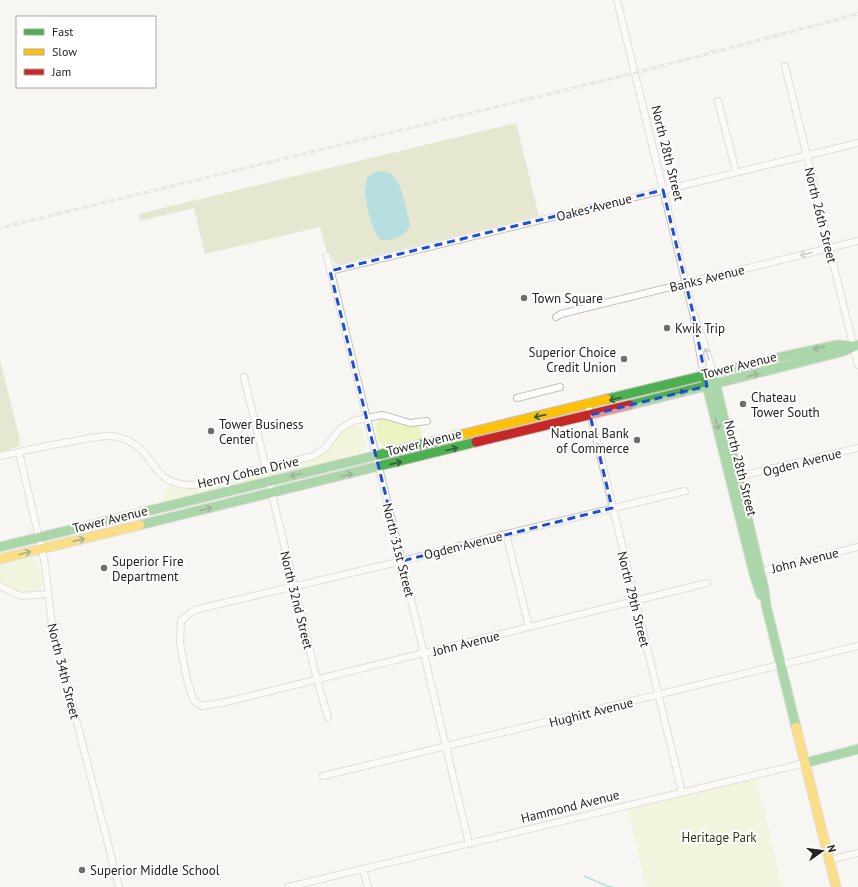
<svg xmlns="http://www.w3.org/2000/svg" width="858" height="887" font-family="'PT Sans',sans-serif">
  <style>
    .green { fill: #ebf3c3 }
    .forest { fill: #ced5a6 }
    .water { fill: #68c4c9 }
    .lines { fill: none; stroke-linecap: round; stroke-linejoin: round }
    .stream { stroke: #68c4c9; stroke-width: 1.5 }
    .street-casing { stroke: #c4c2be; stroke-width: 8 }
    .fast-casing { stroke: #c4c2be; stroke-width: 11 }
    .slow-casing { stroke: #c4c2be; stroke-width: 11 }
    .jam-casing { stroke: #c4c2be; stroke-width: 11 }
    .street { stroke: #fefefd; stroke-width: 6 }
    .fast { stroke: #4caf50; stroke-width: 9 }
    .slow { stroke: #ffc107; stroke-width: 9 }
    .jam { stroke: #c62828; stroke-width: 9 }
    .rail-casing { stroke: #d0d0ce; stroke-width: 3 }
    .rail { stroke: #fff; stroke-width: 1.5; stroke-dasharray: 4.5; stroke-linecap: butt }
    .oneway { stroke: #9c9b9a }
    .oneway2 { stroke: #355b33 }
    .marked { fill: none; stroke: #1d4ed8; stroke-width: 3; stroke-dasharray: 8 5; stroke-linejoin: round }
    .poi-dot { fill: #6f6d6a; stroke: #fff; stroke-width: 1.5 }
    .labels { text-anchor: middle; stroke-width: 4; stroke-linejoin: round; paint-order: stroke }
    .street-label { font-size: 13px; fill: #252320; stroke: #fff }
    .poi-label { font-size: 13px; fill: #252320; stroke: #fff; text-anchor: start }
    .park-label { font-size: 13px; fill: #333916; stroke: #fff }
  </style>
  <rect width="100%" height="100%" fill="#f8f6f2"/>
  <path class="green" d="M381,419C396,420 403,428 420,426L423,441L385,448C378,443 373,429 378,421Z
    M357,425L361,428C365,436 368,447 361,453L159,506L170,485L186,489H198L309,461C315,459 321,456 326,452C336,442 341,426 357,425Z
    M31,558C41,562 46,581 40,589C24,595 13,590 0,582V563L15,562Z
    M757,779L782,887H646L628,809L721,786Z"/>
  <path class="forest" d="M516,123L539,216L340,264L335,263L331,255L328,256L320,227L205,254L194,208L140,221L138,214Z
    M0,360L20,440L19,445L17,447L0,452Z"/>
  <path class="water" d="M380,171C385,172 391,172 394,177C403,188 407,211 410,225C407,236 392,241 381,240C373,235 365,202 365,191C365,187 366,183 367,178L373,173Z"/>
  <g class="lines">
    <path class="stream" d="M584,876L607,886L613,887"/>
    <defs>
      <path id="street" d="M617,0L693,313L703,340L713,373
        M785,66L858,365
        M718,101L736,172
        M327,256L402,561L469,844
        M330,271L858,143
        M556,317L561,314L573,311L858,241
        M694,320L704,376
        M244,377L266,468
        M517,398L560,387
        M588,405L682,792
        M19,452L45,564L52,625L119,887
        M0,456C23,451 46,446 69,442C82,440 96,436 109,436C115,436 121,438 127,440C158,454 149,486 195,485L313,456L325,448L340,429L353,421L382,415L390,417L410,423L427,421
        M735,473L745,475L858,448
        M269,482L317,680L328,717
        M685,491L506,534L402,561L194,610L181,621L180,643L187,680L194,701L202,706L226,702L707,583
        M506,534L529,627
        M758,574L769,569L858,547
        M0,586L21,596L48,594
        M323,776L858,646
        M829,860L858,853
        M363,869L368,887
        M288,887L805,763"/>
      <path id="fast" d="M714,377L764,588L766,605L796,727
        M705,378L755,578L761,595
        M607,399L781,357L837,345L853,346
        M630,405L841,352L858,345
        M140,525L476,442
        M0,547L456,436
        M805,763L858,749"/>
      <path id="slow" d="M456,436L607,399
        M0,559L140,525
        M796,727L836,887"/>
      <path id="jam" d="M476,442L630,405"/>
    </defs>
    <use href="#street" class="street-casing"/>
    <use href="#fast" class="fast-casing"/>
    <use href="#slow" class="slow-casing"/>
    <use href="#jam" class="jam-casing"/>
    <use href="#street" class="street"/>
    <use href="#fast" class="fast"/>
    <use href="#slow" class="slow"/>
    <use href="#jam" class="jam"/>
    <defs>
      <path id="rail" d="M0,228L635,73L858,14"/>
    </defs>
    <use href="#rail" class="rail-casing"/>
    <use href="#rail" class="rail"/>
  </g>
  <defs><path id="oneway-shaft" d="M-6 0H5M1.5-3L5.5 0L1.5 3" fill="none" stroke-width="1.6" stroke-linecap="round" stroke-linejoin="round"/></defs>
  <g class="oneway">
    <use href="#oneway-shaft" transform="translate(806 254) rotate(166)"/>
    <use href="#oneway-shaft" transform="translate(707 354) rotate(-107)"/>
  </g>
  <g class="oneway2">
    <use href="#oneway-shaft" transform="translate(819 348) rotate(167)"/>
    <use href="#oneway-shaft" transform="translate(753 375) rotate(-14)"/>
    <use href="#oneway-shaft" transform="translate(680 393) rotate(-13)"/>
    <use href="#oneway-shaft" transform="translate(615 399) rotate(166)"/>
    <use href="#oneway-shaft" transform="translate(540 416) rotate(167)"/>
    <use href="#oneway-shaft" transform="translate(717 424) rotate(75)"/>
    <use href="#oneway-shaft" transform="translate(452 449) rotate(-14)"/>
    <use href="#oneway-shaft" transform="translate(396 463) rotate(-14)"/>
    <use href="#oneway-shaft" transform="translate(296 475) rotate(166)"/>
    <use href="#oneway-shaft" transform="translate(347 475) rotate(-14)"/>
    <use href="#oneway-shaft" transform="translate(206 509) rotate(-14)"/>
    <use href="#oneway-shaft" transform="translate(79 540) rotate(-13)"/>
    <use href="#oneway-shaft" transform="translate(25 553) rotate(-14)"/>
  </g>
  <path d="M0 0H858V887H0ZM663,190L693,313L707,386L590,415L612,508L402,561L330,271Z" fill="#f8f6f2" fill-opacity=".55" fill-rule="evenodd"/>
  <path class="marked" d="M663,190L693,313L707,386L590,415L612,508L402,561L330,271Z"/>
  <g class="poi-dot">
    <circle cx="524" cy="298" r="4"/>
    <circle cx="667" cy="328" r="4"/>
    <circle cx="624" cy="359" r="4"/>
    <circle cx="743" cy="404" r="4"/>
    <circle cx="211" cy="431" r="4"/>
    <circle cx="637" cy="440" r="4"/>
    <circle cx="104" cy="568" r="4"/>
    <circle cx="82" cy="870" r="4"/>
  </g>
  <g class="labels">
    <g class="street-label">
      <text transform="translate(668 153) rotate(76)" y="5">North 28th Street</text>
      <text transform="translate(594 207) rotate(-14)" y="5">Oakes Avenue</text>
      <text transform="translate(821 215) rotate(76)" y="5">North 26th Street</text>
      <text transform="translate(707 278) rotate(-14)" y="5">Banks Avenue</text>
      <text transform="translate(739 365) rotate(-14)" y="5">Tower Avenue</text>
      <text transform="translate(424 442) rotate(-14)" y="5">Tower Avenue</text>
      <text transform="translate(802 462) rotate(-14)" y="5">Ogden Avenue</text>
      <text transform="translate(741 468) rotate(76)" y="5">North 28th Street</text>
      <text transform="translate(248 472) rotate(-13)" y="5">Henry Cohen Drive</text>
      <text transform="translate(110 519) rotate(-14)" y="5">Tower Avenue</text>
      <text transform="translate(463 545) rotate(-14)" y="5">Ogden Avenue</text>
      <text transform="translate(399 550) rotate(76)" y="5">North 31st Street</text>
      <text transform="translate(805 560) rotate(-14)" y="5">John Avenue</text>
      <text transform="translate(634 599) rotate(76)" y="5">North 29th Street</text>
      <text transform="translate(297 600) rotate(76)" y="5">North 32nd Street</text>
      <text transform="translate(466 643) rotate(-14)" y="5">John Avenue</text>
      <text transform="translate(64 671) rotate(76)" y="5">North 34th Street</text>
      <text transform="translate(591 712) rotate(-14)" y="5">Hughitt Avenue</text>
      <text transform="translate(570 806) rotate(-14)" y="5">Hammond Avenue</text>
    </g>
    <g class="poi-label">
      <text x="532" y="303">Town Square</text>
      <text x="675" y="333">Kwik Trip</text>
      <text x="616" y="357" text-anchor="end">Superior Choice<tspan x="616" dy="15">Credit Union</tspan></text>
      <text x="751" y="402">Chateau<tspan x="751" dy="15">Tower South</tspan></text>
      <text x="219" y="429">Tower Business<tspan x="219" dy="15">Center</tspan></text>
      <text x="629" y="438" text-anchor="end">National Bank<tspan x="629" dy="15">of Commerce</tspan></text>
      <text x="112" y="566">Superior Fire<tspan x="112" dy="15">Department</tspan></text>
      <text x="90" y="875">Superior Middle School</text>
    </g>
    <g class="park-label">
      <text x="719" y="842">Heritage Park</text>
    </g>
  </g>
  <rect x="16" y="16" width="140" height="72" fill="#ffffff" stroke="#a8a7a6"/>
  <rect x="24" y="29" width="20" height="6" fill="#4caf50" stroke="#a8a7a6"/>
  <text x="52" y="36" font-size="12" fill="#252320">Fast</text>
  <rect x="24" y="49" width="20" height="6" fill="#ffc107" stroke="#a8a7a6"/>
  <text x="52" y="56" font-size="12" fill="#252320">Slow</text>
  <rect x="24" y="69" width="20" height="6" fill="#c62828" stroke="#a8a7a6"/>
  <text x="52" y="76" font-size="12" fill="#252320">Jam</text>
  <g transform="translate(822 851) rotate(76)" stroke="#ffffff" stroke-width="3" paint-order="stroke">
  <path d="M0-3L7 15L0 10L-7 15Z" fill="#252320"/>
  <text y="-6" font-size="11" font-weight="bold" text-anchor="middle" fill="#252320">N</text>
  </g>
</svg>
